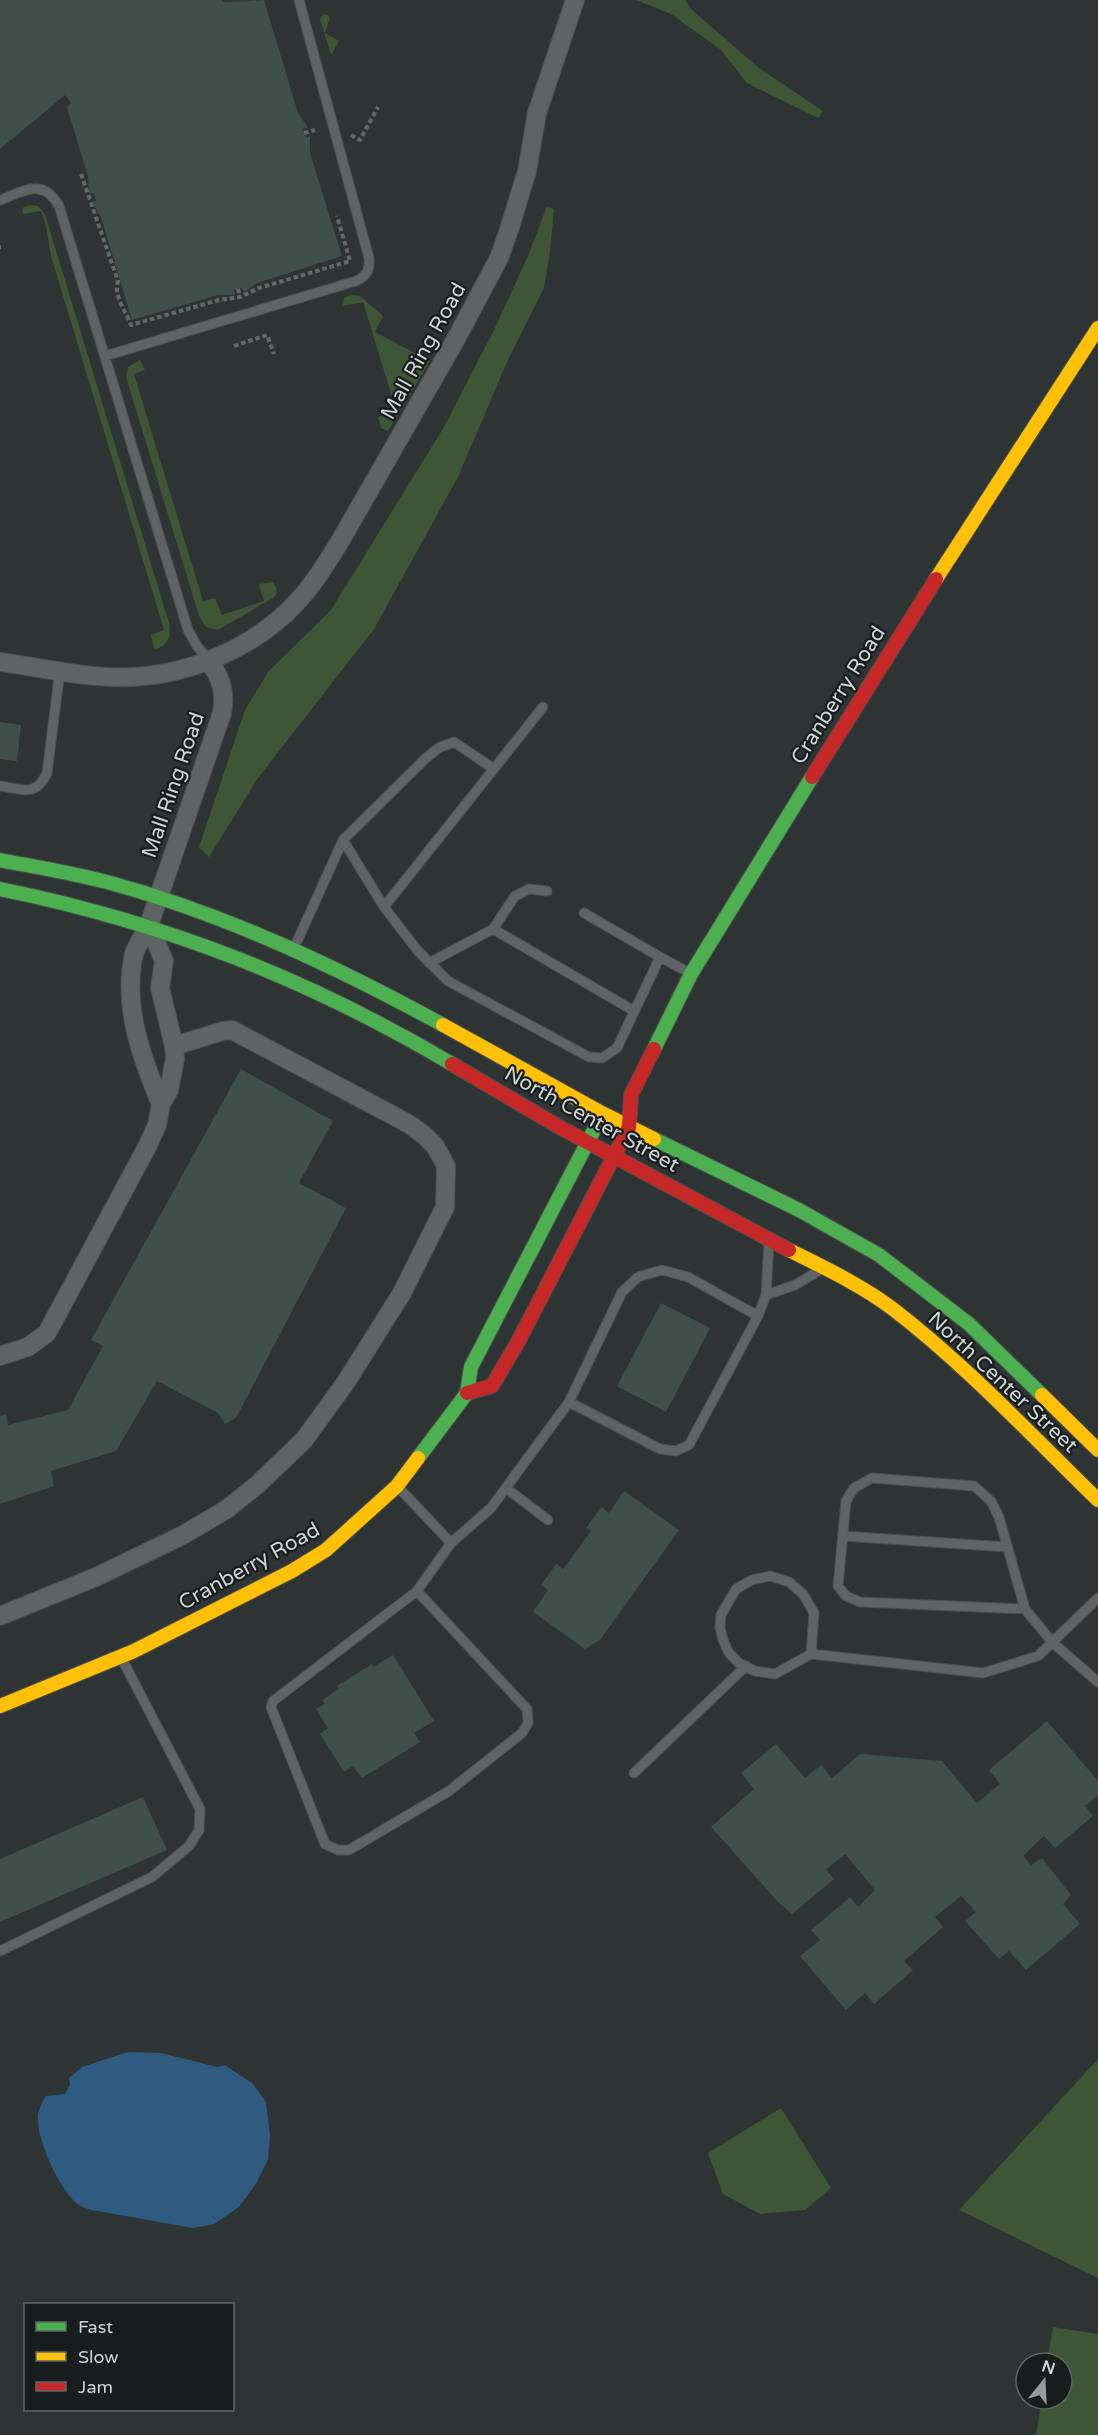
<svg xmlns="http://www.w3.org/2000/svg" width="1098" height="2435" font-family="'Varela Round',sans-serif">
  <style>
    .green { fill: #3e5536 }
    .water { fill: #2f5b81 }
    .building { fill: #3f504b }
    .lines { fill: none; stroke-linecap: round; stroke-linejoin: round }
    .lane-casing { stroke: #4a4f4f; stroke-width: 11 }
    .street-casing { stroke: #4a4f4f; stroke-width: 20 }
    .fast-casing { stroke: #4a4f4f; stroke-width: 16 }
    .slow-casing { stroke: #4a4f4f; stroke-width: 16 }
    .jam-casing { stroke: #4a4f4f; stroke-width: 16 }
    .path { stroke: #646868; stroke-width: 4; stroke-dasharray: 4.5 3; stroke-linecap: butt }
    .lane { stroke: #5e6463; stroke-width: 9 }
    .street { stroke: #5e6463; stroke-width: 18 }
    .fast { stroke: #4caf50; stroke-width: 14 }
    .slow { stroke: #ffc107; stroke-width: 14 }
    .jam { stroke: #c62828; stroke-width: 14 }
    .labels { text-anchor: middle; stroke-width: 4.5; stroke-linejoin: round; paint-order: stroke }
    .street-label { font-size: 21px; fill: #cdd4d3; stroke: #171c1c }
  </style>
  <rect width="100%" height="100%" fill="#2e3333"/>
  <path class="green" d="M636,0H685L692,10L759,68L823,111L818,118L747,83L721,50L671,14Z
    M323,14L328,15L330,18L325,33L339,41L331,55L320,19Z
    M30,205L38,206L45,214L169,623C172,636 168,644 157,649L154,648L151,635L164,630L51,256L46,226L41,211L23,214L22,208Z
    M547,206L554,209L550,252L544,288L507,362L458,477L374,629L258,778L209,857L199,847L245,710L268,672L331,610L444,427L494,330L528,256Z
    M350,295L360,296L383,316L375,332L430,361L388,431L381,428L378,417L396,410L363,302L343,306L344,298Z
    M140,360L145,370L134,374L203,601L215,598L222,615L264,601L259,586L260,584L272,582C278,587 278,593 273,598L218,630L206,627L199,616L126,377L128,367Z
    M1098,2059V2278L959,2210Z
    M781,2108L831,2188L805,2210L760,2214L723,2194L708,2153Z
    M1053,2327L1098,2334V2435H1036L1042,2399H1062V2363H1047Z"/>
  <path class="water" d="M128,2052L161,2053L217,2067L225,2065L253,2084L266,2102L270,2136L268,2159L257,2182L239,2207L214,2224L193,2228L92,2210C88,2209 82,2207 79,2205C61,2193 39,2144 38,2122C37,2112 41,2104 46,2096L65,2094L70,2085L69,2078L82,2067Z"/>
  <path class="building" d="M0,0H222L223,2L264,0L298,113L308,127L303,129L304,133L306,137L310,136V153L342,256L257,283L244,292L242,288L234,290L235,295H218L132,320L101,217L92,202L96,201L94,193L89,194L88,177L67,107L71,103L65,95L0,149Z
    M0,722L21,725L17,761L0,759Z
    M241,1069L333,1121L299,1183L346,1208L236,1418L225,1424L218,1413L157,1381L116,1451L51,1471L54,1486L0,1504V1416L6,1414L8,1425L68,1410L103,1346L91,1340Z
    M661,1303L710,1328L666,1412L617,1386Z
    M624,1491L679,1530L600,1640L585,1649L533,1612L548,1590L541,1585L556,1564L563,1569L591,1531L586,1528L601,1507L609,1513Z
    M393,1655L434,1721L414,1733L420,1742L362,1778L353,1766L344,1772L320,1734L328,1728L316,1709L325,1704L322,1700L339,1689L337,1686L372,1664L373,1667Z
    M1047,1721L1098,1781V1795L1085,1806L1093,1816L1055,1848L1044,1836L1023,1856L1031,1865L1042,1858L1071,1895L1063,1904L1080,1924L1026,1970L1009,1951L999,1959L965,1921L976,1912L961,1896L935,1917L943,1927L904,1961L913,1970L874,2004L865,1993L846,2010L800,1956L820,1940L811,1930L850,1897L858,1907L875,1890L845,1854L826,1870L834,1879L792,1914L779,1903L711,1827L754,1789L741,1773L776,1744L805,1778L821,1765L832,1778L860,1754L942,1761L977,1803L1000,1784L989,1770Z
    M143,1797L167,1850L0,1922V1859Z"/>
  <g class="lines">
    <defs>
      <path id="lane" d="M0,200C25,191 43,177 59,206L188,630L197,646L209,661
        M105,356L356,281C367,276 370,270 369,258L299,0
        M543,707L384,907L418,951L448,981L589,1057L602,1058L617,1048L660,957L690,973
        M0,786C23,789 35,798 47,773L60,670
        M343,840L384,907
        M584,913L660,957
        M493,929L515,896L529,889L547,891
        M294,948L343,840L427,757L440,747L454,742L494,769
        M429,963L493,929L634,1011
        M769,1242L766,1295L795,1285L822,1269
        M569,1402L622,1292L638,1277L662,1270L688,1277L758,1316
        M399,1488L451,1543
        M506,1488L548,1520
        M843,1536L1007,1547
        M417,1591L527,1709L528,1723L522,1733L449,1791L349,1850H338L325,1844L271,1707L273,1701L417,1591L451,1543L491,1508L569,1402L660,1449L676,1451L689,1445L758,1316L766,1295
        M1025,1609L860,1602L846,1596L838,1586L846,1501L854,1488L872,1478L974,1486L991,1501L999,1517L1025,1609L1052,1642L1098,1682
        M811,1654L814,1613L803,1594L789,1582L770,1576L752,1580L736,1589L721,1615L720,1628L723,1640L729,1653L739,1663L755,1671L775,1674L811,1654L983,1673L1038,1656L1098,1598
        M634,1773L746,1666
        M0,1951L152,1877L189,1846L199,1830L200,1809L122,1659"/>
      <path id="street" d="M0,662C43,668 89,679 132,677C192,674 255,647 296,603C313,585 326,564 339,543L456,339L499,258L509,230L527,171L537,113L575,0
        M161,1104C142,1059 122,1005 134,954C137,944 145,934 149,925L222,713C226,692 221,678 209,661
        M0,1356L28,1347L47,1333L148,1145L157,1125L161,1104L169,1090L175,1059L174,1046L160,988L164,961L149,925
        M0,1616L96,1577L183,1535L227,1509L257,1485L304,1440L346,1382L402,1293L445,1207L446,1166L435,1146L424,1135L409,1124L232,1030L223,1031L174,1046"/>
      <path id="fast" d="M0,860C36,867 72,873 107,882C225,914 337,967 443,1025
        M0,889C164,922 308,979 452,1064
        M654,1049L691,974L812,777
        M654,1139L799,1210L879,1255L969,1324L1042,1395
        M418,1458L467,1393L471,1367L595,1128"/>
      <path id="slow" d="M936,579L1098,328
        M443,1025L602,1113L654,1139
        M789,1250C825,1268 861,1285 893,1309C967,1366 1031,1435 1098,1500
        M1042,1395L1098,1450
        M0,1706L134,1651L292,1571L326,1550L397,1486L418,1458"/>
      <path id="jam" d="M812,777L936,579
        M452,1064L561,1128L789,1250
        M467,1393L492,1386L519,1340L629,1127L631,1095L654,1049"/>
    </defs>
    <use href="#lane" class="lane-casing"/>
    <use href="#street" class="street-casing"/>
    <use href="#fast" class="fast-casing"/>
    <use href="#slow" class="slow-casing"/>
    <use href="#jam" class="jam-casing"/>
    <path class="path" d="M304,133L315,130
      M351,135L360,140L378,107
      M81,174L118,281C113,296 126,311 131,325L219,300L240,297L259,288L350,261L337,216
      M0,247H1
      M238,289L240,297
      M234,346L267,335L274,354"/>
    <use href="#lane" class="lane"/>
    <use href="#street" class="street"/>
    <use href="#fast" class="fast"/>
    <use href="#slow" class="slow"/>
    <use href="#jam" class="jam"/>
  </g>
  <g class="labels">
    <g class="street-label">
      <text transform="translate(423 351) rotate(-61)" y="7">Mall Ring Road</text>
      <text transform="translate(838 695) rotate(-58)" y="7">Cranberry Road</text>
      <text transform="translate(173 785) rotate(-71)" y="7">Mall Ring Road</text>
      <text transform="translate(592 1119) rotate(29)" y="7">North Center Street</text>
      <text transform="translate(1003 1382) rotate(43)" y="7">North Center Street</text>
      <text transform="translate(249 1566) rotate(-29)" y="7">Cranberry Road</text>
    </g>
  </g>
  <rect x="24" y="2303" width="210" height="108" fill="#171c1c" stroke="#606665" stroke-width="1.5"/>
  <rect x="36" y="2322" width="30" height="9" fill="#4caf50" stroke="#606665" stroke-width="1.5"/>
  <text x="78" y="2333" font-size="18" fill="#cdd4d3">Fast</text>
  <rect x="36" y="2352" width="30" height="9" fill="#ffc107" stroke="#606665" stroke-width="1.5"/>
  <text x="78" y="2363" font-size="18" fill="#cdd4d3">Slow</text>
  <rect x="36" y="2382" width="30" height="9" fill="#c62828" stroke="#606665" stroke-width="1.5"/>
  <text x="78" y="2393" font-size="18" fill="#cdd4d3">Jam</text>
  <g transform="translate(1044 2381) rotate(18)"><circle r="28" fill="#171c1c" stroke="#606665" stroke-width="1.5"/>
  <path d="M0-4.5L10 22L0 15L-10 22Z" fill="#959c9b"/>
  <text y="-9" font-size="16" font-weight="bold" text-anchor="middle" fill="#cdd4d3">N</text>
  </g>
</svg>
